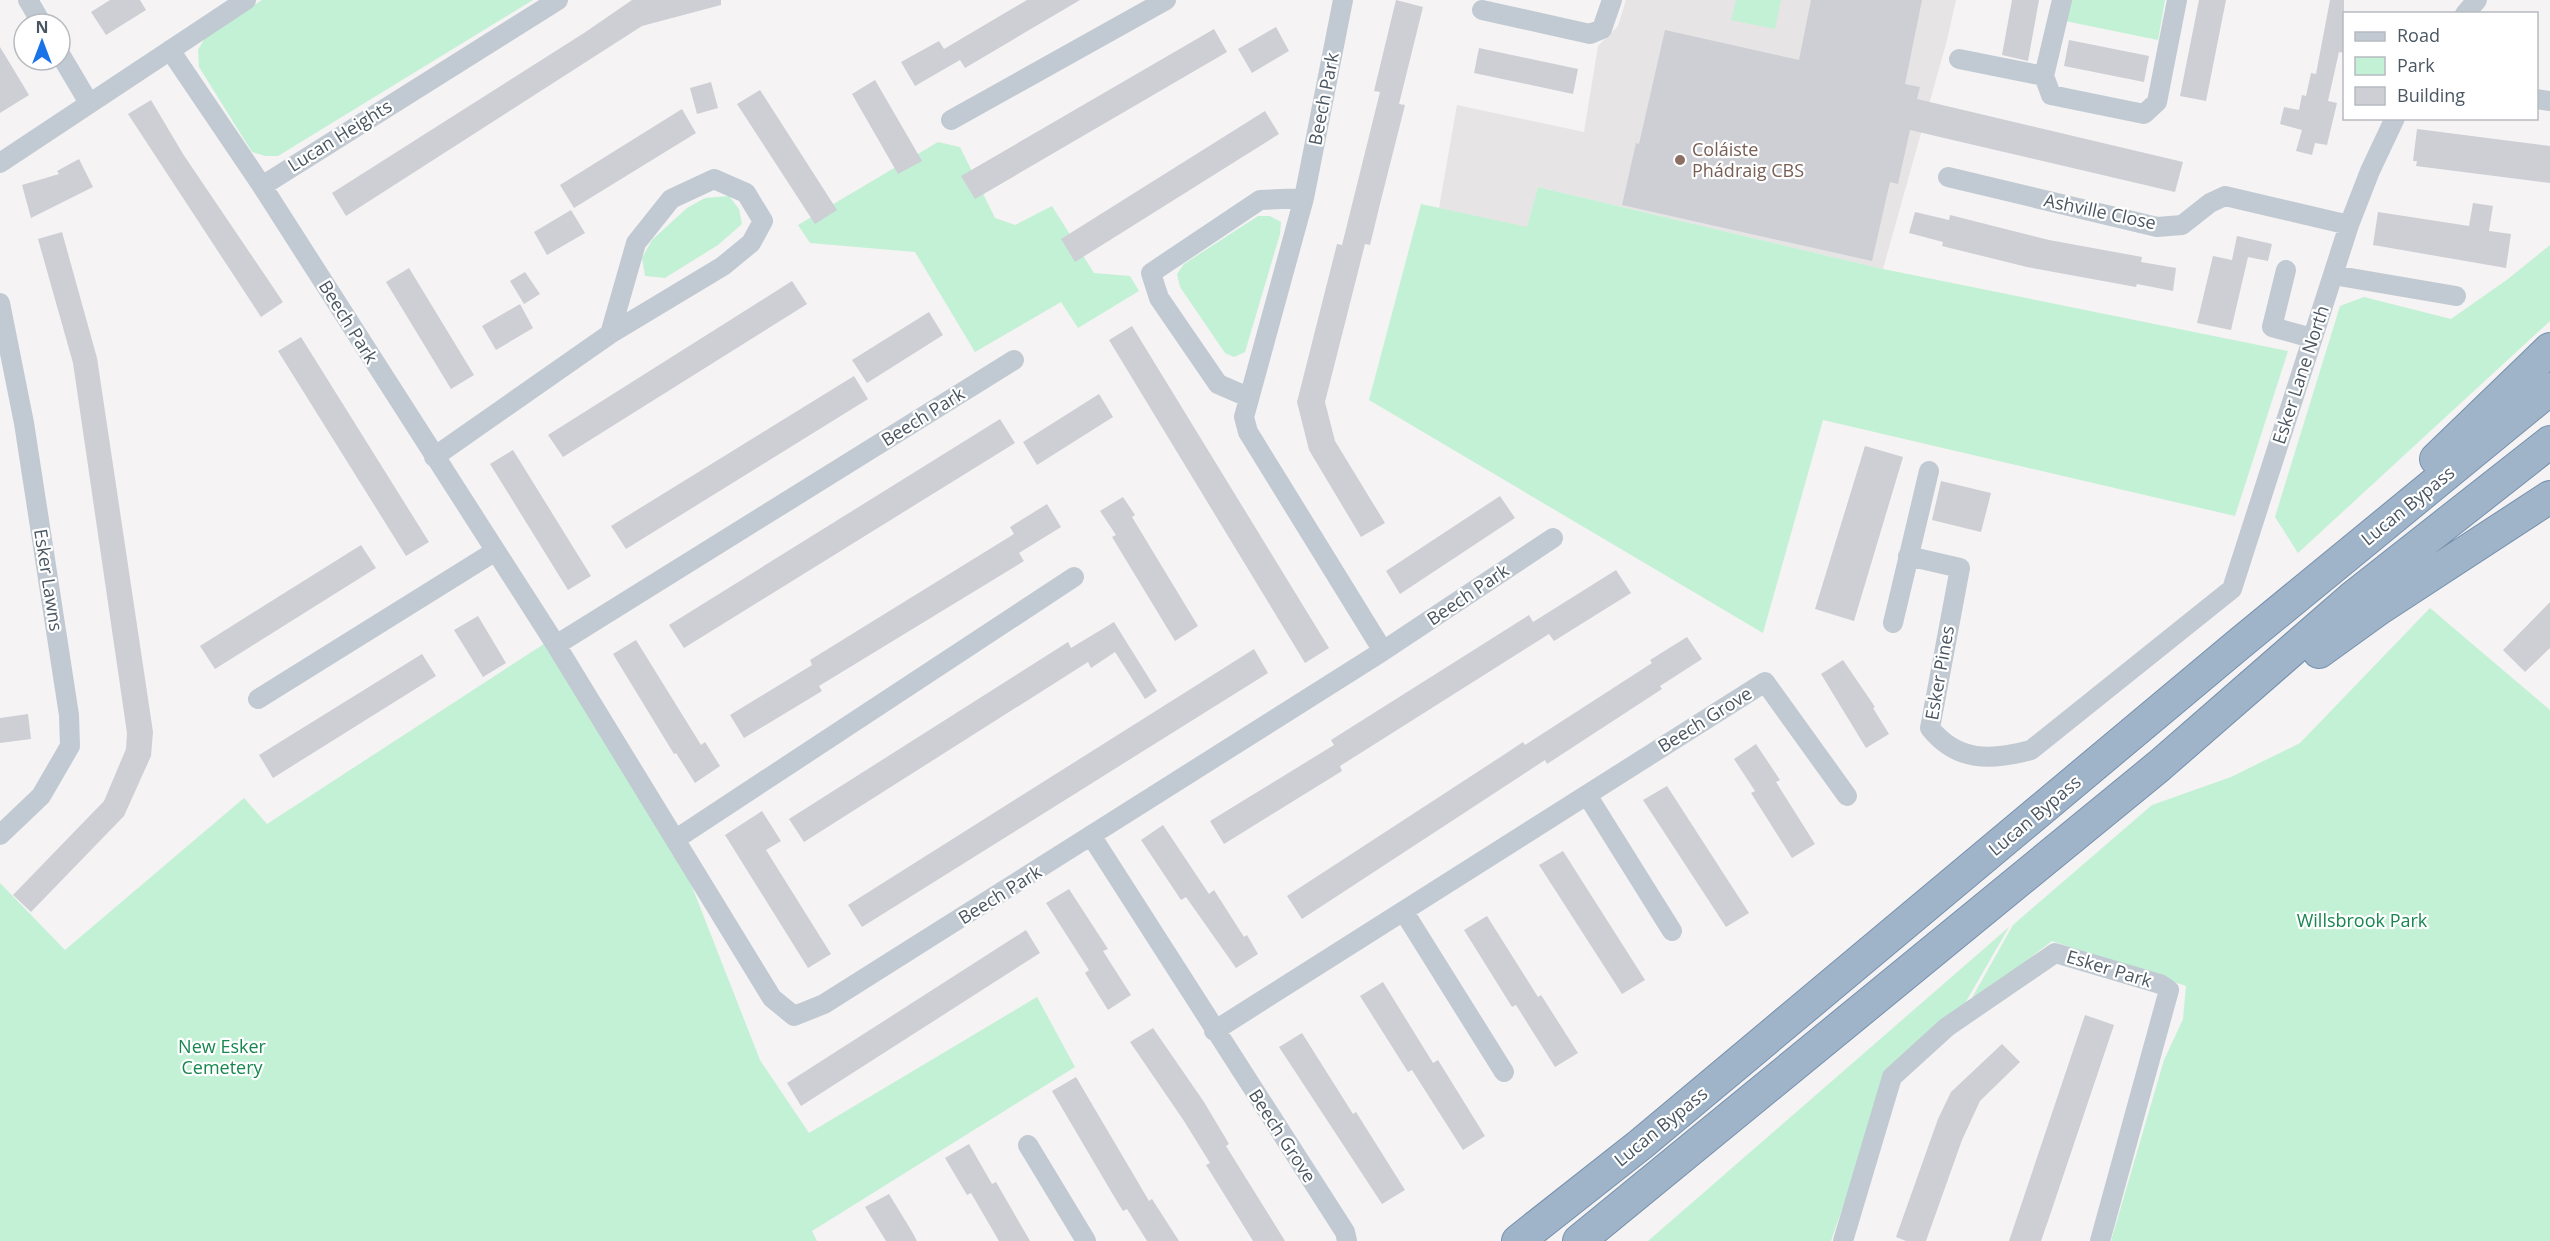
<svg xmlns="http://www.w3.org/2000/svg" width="2550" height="1241" font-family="'Open Sans',sans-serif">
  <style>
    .education { fill: #e6e4e5 }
    .green { fill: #c3f1d5 }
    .building { fill: #cdcfd5 }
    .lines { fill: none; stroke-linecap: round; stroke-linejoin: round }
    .trunk-casing { stroke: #7690ad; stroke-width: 34 }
    .minor { stroke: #c1cad2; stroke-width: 20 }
    .trunk { stroke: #9fb4c9; stroke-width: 32 }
    .education-dot { fill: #8d6e63; stroke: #fff; stroke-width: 2 }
    .labels { text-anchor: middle; stroke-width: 4.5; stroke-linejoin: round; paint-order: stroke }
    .street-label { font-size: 18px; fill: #4a5661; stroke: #fff }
    .education-label { font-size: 18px; fill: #785e54; stroke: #fff; text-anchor: start }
    .park-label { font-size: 18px; fill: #17864f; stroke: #fff }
  </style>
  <rect width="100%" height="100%" fill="#f5f3f3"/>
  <path class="education" d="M1626,0H1956L1947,40L1883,269L1538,187L1527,228L1439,208L1457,105L1584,132L1598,46L1618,26Z"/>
  <path class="green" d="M262,0H533L278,156H265L252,152L199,67L198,50L206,36Z
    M1736,0H1781L1775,29L1731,20Z
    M2070,0H2165L2158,40L2065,21Z
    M938,142L960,147L995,218L1015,225L1052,206L1094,273L1130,276L1139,291L1078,328L1061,302L975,352L915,252L810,243L798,225Z
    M1538,187L1883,269L2288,351L2235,516L1823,420L1763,633L1369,400L1421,204L1527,227Z
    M729,196L739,209L742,224L718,245L665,278L645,276L642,258L652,240L687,208L705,198Z
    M1258,216H1270L1281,222L1280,234L1245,352L1234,357L1225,353L1180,287L1177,274L1184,264Z
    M2550,245V321L2298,553L2275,517L2340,306L2364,297L2451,319L2508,279Z
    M2430,608L2550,710V1241H2111L2164,1060L2183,1019L2186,986L2052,941L1968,1005L2013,925L2152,805L2231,777L2300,743Z
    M550,640L671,833L760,1060L809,1133L1037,997L1075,1067L812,1231L817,1241H0V883L65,950L244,798L267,824Z
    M2009,927L1964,1005L1888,1075L1831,1241H1648Z"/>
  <path class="building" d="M110,0H140L146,10L106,35L91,12Z
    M632,0H721V5L642,26L346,216L332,193L584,33Z
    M1027,0H1080L965,68L960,60L915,86L901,62L939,41L944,49Z
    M1396,0L1423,7L1399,104L1405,105L1380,204L1370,245L1365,244L1325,402L1335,441L1385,523L1361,537L1309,450L1297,402L1337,244L1342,245L1380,92L1374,91Z
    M1811,0H1922L1905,84L1920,87L1917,99L2183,162L2175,192L1910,130L1898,184L1890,182L1872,261L1622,205L1636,143L1639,144L1665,30L1799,60Z
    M2012,0H2039L2028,61L2002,55Z
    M2199,0H2226L2206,101L2180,96Z
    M2330,0H2344V53L2339,52L2328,101L2337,103L2327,145L2315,143L2312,155L2296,151L2302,130L2280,124L2284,107L2299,110L2302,95L2306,96L2311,73L2316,74Z
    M1276,27L1289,51L1252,73L1238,49Z
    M1214,29L1227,52L975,199L961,176Z
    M2069,40L2149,56L2144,82L2064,66Z
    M0,47L29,95L0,113Z
    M1479,48L1578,69L1573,94L1474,73Z
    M875,80L922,161L898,174L852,94Z
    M711,82L718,108L697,114L690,88Z
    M760,90L837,210L815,224L737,104Z
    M151,100L183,154L283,302L261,317L128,114Z
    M682,109L696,133L574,208L560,185Z
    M1265,111L1279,134L1075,262L1061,239Z
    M2417,129L2550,146V183L2416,166L2417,161H2413Z
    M79,159L93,187L31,218L22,185L59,174L57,171Z
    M2473,203L2493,206L2489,231L2511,234L2506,268L2373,245L2378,212L2469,226Z
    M571,210L585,233L547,255L534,232Z
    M1915,212L1949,220L1950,215L2049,240L2142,257L2141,262L2176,268L2173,291L2137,284L2136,287L2027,267L1942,246L1943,242L1909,233Z
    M62,232L97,358L153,732L151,756L124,816L31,912L13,895L104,801L126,749L127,733L73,363L38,239Z
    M2237,236L2272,244L2268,261L2248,257L2231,330L2197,323L2213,256L2232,260Z
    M409,268L474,375L451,389L386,282Z
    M525,272L540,294L524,304L510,281Z
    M792,281L807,304L563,457L548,435Z
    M520,304L533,328L496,350L482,326Z
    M929,312L943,335L867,383L852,360Z
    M1132,326L1329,648L1305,663L1109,340Z
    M301,337L429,542L406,556L278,351Z
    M854,376L868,399L626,549L611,526Z
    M1099,394L1113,417L1037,465L1023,442Z
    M1000,419L1015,443L684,648L669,625Z
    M1865,446L1903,457L1854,621L1815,609Z
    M513,450L591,576L568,590L490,464Z
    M1941,481L1991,493L1981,532L1932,520Z
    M1500,496L1515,518L1400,594L1386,571Z
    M1123,497L1135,515L1132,517L1198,626L1175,641L1112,537L1116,535L1100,511Z
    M1047,504L1061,527L1019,553L1024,561L819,686L822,691L744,738L730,715L812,665L810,660L1014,534L1010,527Z
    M361,545L376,568L215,669L200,646Z
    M1616,570L1631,593L1554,641L1549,634L1340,766L1342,771L1224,844L1210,821L1334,745L1331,740L1529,615L1533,622Z
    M2550,602V648L2525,672L2503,650Z
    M478,616L506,663L483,677L454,630Z
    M1114,622L1157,691L1145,699L1115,652L1091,668L1088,662L804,842L789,819L1068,642L1071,648Z
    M1687,637L1702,659L1660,686L1662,689L1547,764L1545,760L1302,919L1287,896L1505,754L1523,742L1525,745L1652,663L1650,660Z
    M636,640L701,745L705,742L720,766L695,783L676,753L674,754L613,654Z
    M1254,649L1268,673L862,927L848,905Z
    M422,654L436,676L273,778L259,755Z
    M1843,660L1875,707L1873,708L1889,734L1866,748L1821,674Z
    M28,714L31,739L0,743V718Z
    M1756,744L1780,780L1776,782L1815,844L1792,858L1751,793L1755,791L1734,759Z
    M1667,786L1749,913L1726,927L1643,800Z
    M762,811L781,841L766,850L831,954L808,968L725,835Z
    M1163,825L1209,894L1214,890L1244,937L1247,935L1258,954L1236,968L1186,897L1181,900L1141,840Z
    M1563,851L1645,980L1622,994L1539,865Z
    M1069,889L1108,949L1103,951L1131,995L1108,1010L1085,973L1089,970L1046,903Z
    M1487,916L1538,997L1541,995L1578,1053L1555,1067L1516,1005L1512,1007L1464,930Z
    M1026,930L1040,953L801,1106L787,1083Z
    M1383,982L1433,1063L1438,1060L1485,1136L1463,1150L1412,1070L1408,1072L1360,996Z
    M2085,1015L2114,1025L2049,1218L2041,1241H2009Z
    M1153,1028L1204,1102L1229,1144L1226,1146L1285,1241H1253L1232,1207L1206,1165L1210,1163L1184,1121L1130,1042Z
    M1302,1033L1353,1114L1356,1112L1405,1190L1382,1204L1279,1047Z
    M2002,1044L2020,1062L1980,1101L1962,1140L1926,1241H1906L1896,1237L1938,1119L1951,1092Z
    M1076,1077L1149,1201L1152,1199L1179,1241H1147L1127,1209L1123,1211L1112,1193L1052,1091Z
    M969,1144L992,1184L996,1182L1030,1241H999L971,1193L967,1195L945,1158Z
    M889,1194L911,1230L917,1241H886L865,1207Z"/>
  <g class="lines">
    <defs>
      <path id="trunk" d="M2436,459L2550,349
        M2319,652L2380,608L2550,497
        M1518,1241L1641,1144L2239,644L2550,389
        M1579,1241L2159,766L2353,597L2550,442"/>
    </defs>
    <use href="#trunk" class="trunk-casing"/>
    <path class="minor" d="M28,0L42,24
      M1343,0L1304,198L1244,417L1248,432L1383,651
      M2062,0L2044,76L2051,95L2144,114L2157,102L2177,0
      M1482,10L1590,34L1602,29L1612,0
      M2465,14L2477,0
      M170,50L262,186L558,0
      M60,54L89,103
      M1959,59L2044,76
      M2536,99L2550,101
      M951,120L1166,0
      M0,163L246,0
      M1948,177L2157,227L2182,225L2210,203L2225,196L2349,225
      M714,179L746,193L763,221L751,243L723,266L610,334L636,243L671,199Z
      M262,186L556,645L772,998L794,1016L824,1004L1383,651L1553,538
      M2286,270L2272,327L2312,338
      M2333,275L2456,296
      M0,303L24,423L69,715L70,746L41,796L0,835
      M1248,397L1218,384L1159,298L1151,273L1260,200L1304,198
      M434,457L610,334
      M1908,556L1960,568L1930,728C1957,762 1991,761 2031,750L2232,589L2349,225L2370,171L2395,118
      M1893,623L1929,471
      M556,645L1014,360
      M258,699L494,552
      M1587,795L1672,931
      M1092,837L1345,1232L1347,1241
      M676,839L1074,577
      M1404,912L1504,1072
      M1214,1031L1765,682L1847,796
      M1028,1145L1086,1241
      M1843,1241L1892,1077L1947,1027L2055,953L2160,984L2169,990L2100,1241"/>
    <use href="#trunk" class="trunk"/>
  </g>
  <circle class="education-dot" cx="1680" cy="160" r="6"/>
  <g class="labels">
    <g class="street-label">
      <text transform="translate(1324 99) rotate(-79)" y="6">Beech Park</text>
      <text transform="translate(340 136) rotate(-32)" y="6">Lucan Heights</text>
      <text transform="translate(2100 212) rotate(12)" y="6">Ashville Close</text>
      <text transform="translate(348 322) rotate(58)" y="6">Beech Park</text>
      <text transform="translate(2301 375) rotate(-72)" y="6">Esker Lane North</text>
      <text transform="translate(923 417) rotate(-32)" y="6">Beech Park</text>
      <text transform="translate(2408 506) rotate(-39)" y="6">Lucan Bypass</text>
      <text transform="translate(48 580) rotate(81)" y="6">Esker Lawns</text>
      <text transform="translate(1468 595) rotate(-34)" y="6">Beech Park</text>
      <text transform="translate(1940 673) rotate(-80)" y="6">Esker Pines</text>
      <text transform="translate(1705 720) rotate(-32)" y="6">Beech Grove</text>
      <text transform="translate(2035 816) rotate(-40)" y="6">Lucan Bypass</text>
      <text transform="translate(1000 895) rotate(-32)" y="6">Beech Park</text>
      <text transform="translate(2109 969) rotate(17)" y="6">Esker Park</text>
      <text transform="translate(1661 1127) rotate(-39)" y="6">Lucan Bypass</text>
      <text transform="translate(1282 1136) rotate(57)" y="6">Beech Grove</text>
    </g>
    <g class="education-label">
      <text x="1692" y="156">Coláiste<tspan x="1692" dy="21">Phádraig CBS</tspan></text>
    </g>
    <g class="park-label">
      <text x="2362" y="927">Willsbrook Park</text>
      <text x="222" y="1053">New Esker<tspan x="222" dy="21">Cemetery</tspan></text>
    </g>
  </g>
  <rect x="2343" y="12" width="195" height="108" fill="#ffffff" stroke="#b7bbc0" stroke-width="1.5"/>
  <rect x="2355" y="32" width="30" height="9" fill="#c1cad2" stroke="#b7bbc0" stroke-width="1.5"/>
  <text x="2397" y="42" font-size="18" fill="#4a5661">Road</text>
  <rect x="2355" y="57" width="30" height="18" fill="#c3f1d5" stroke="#b7bbc0" stroke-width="1.5"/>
  <text x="2397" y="72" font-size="18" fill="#4a5661">Park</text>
  <rect x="2355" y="87" width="30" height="18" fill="#cdcfd5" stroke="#b7bbc0" stroke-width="1.5"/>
  <text x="2397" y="102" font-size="18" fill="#4a5661">Building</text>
  <g transform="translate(42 42)"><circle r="28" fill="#ffffff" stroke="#b7bbc0" stroke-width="1.5"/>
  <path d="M0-4.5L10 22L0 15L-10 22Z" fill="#1a73e8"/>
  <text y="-9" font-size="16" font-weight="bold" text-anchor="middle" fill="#4a5661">N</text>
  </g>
</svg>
